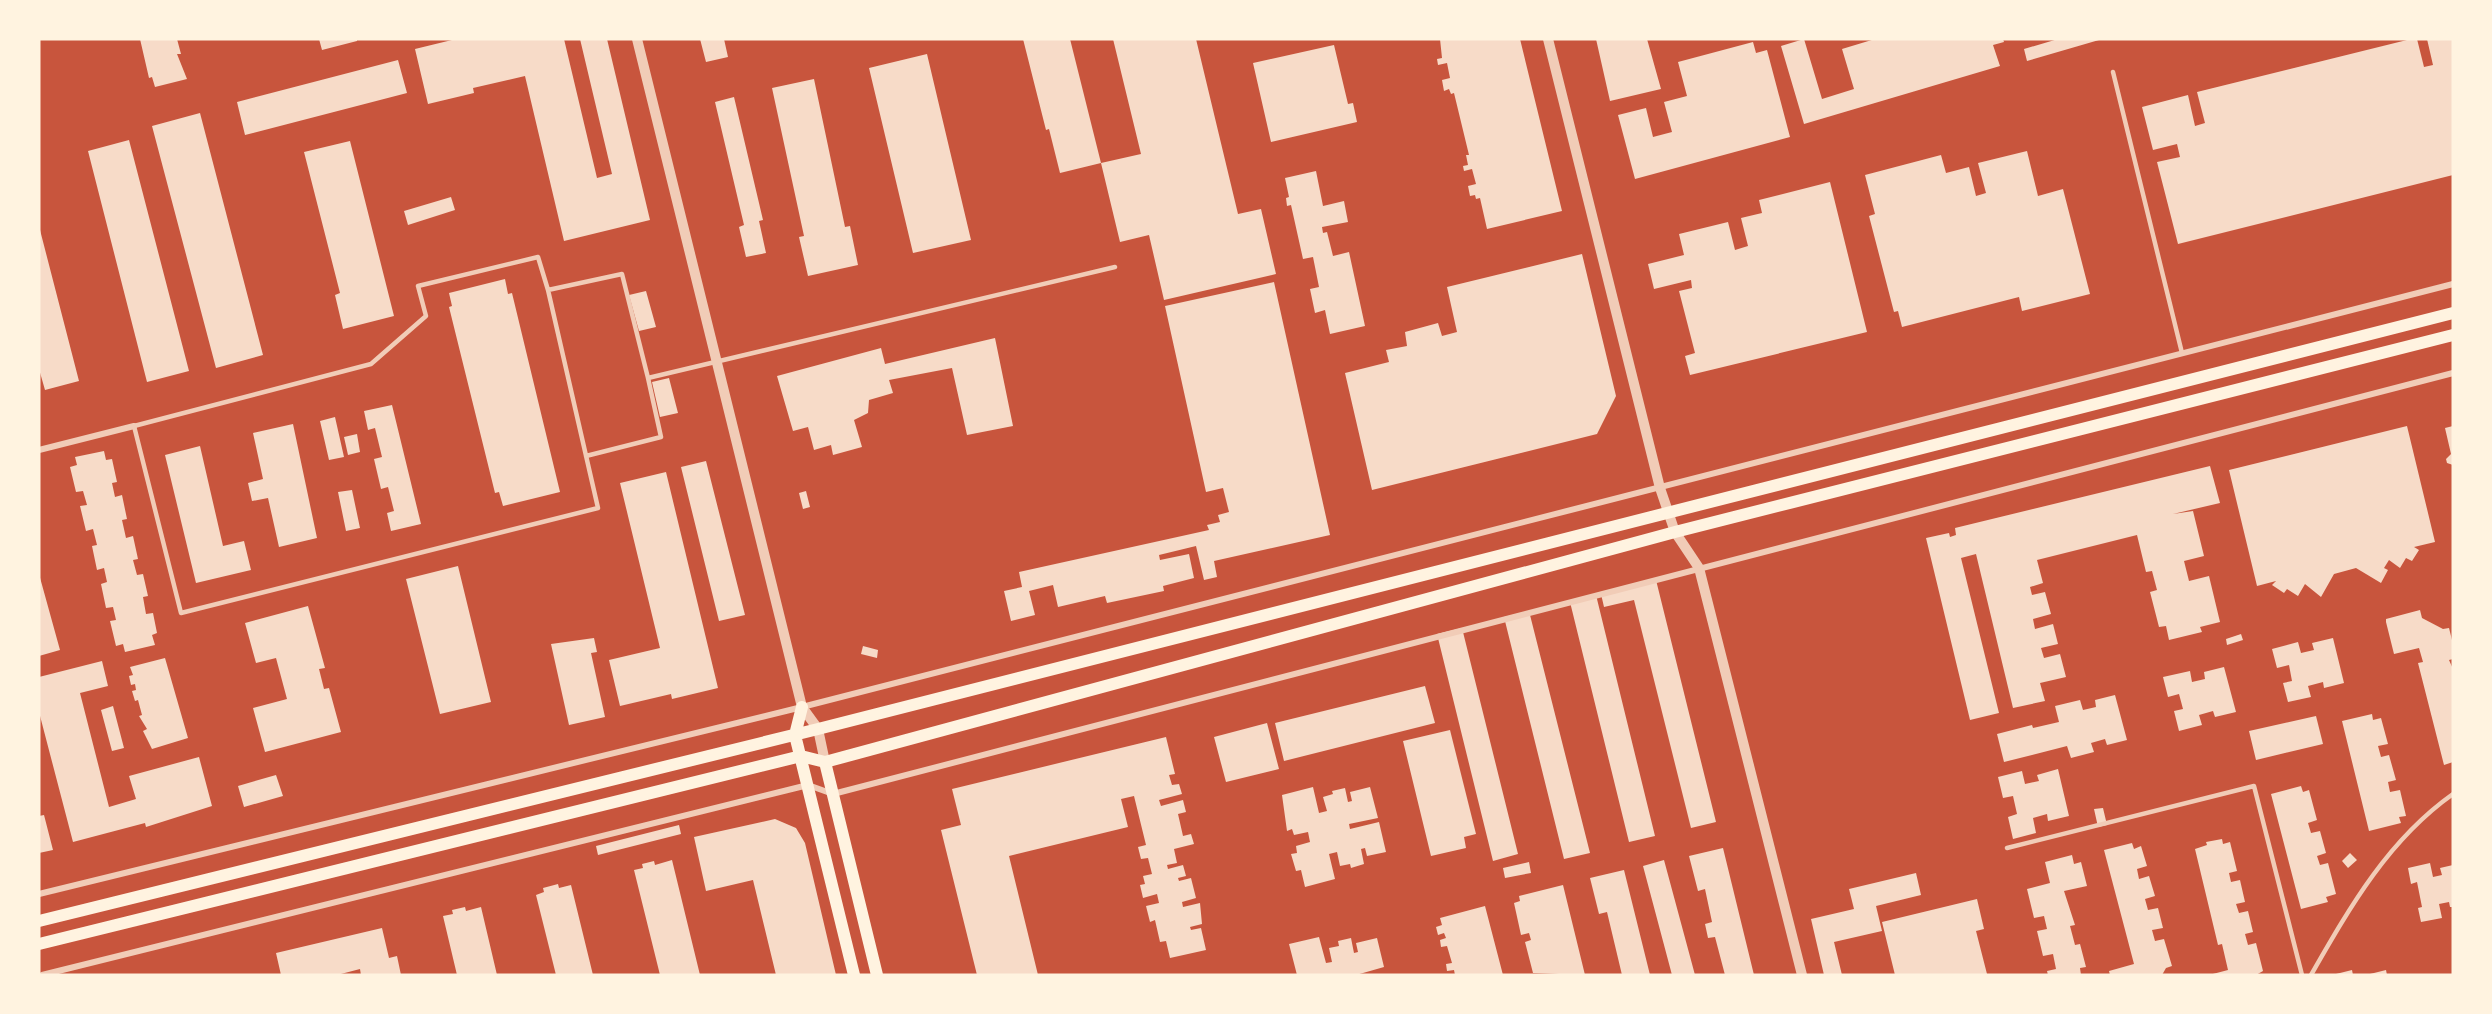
<svg xmlns="http://www.w3.org/2000/svg" width="2492" height="1014" font-family="Jost,sans-serif">
  <style>
    .building { fill: #f7dbc8 }
    .lines { fill: none; stroke-linecap: round; stroke-linejoin: round }
    .service { stroke: #f1ccb7; stroke-width: 4.5 }
    .minor { stroke: #f1ccb7; stroke-width: 6 }
    .tertiary { stroke: #f1ccb7; stroke-width: 10 }
    .secondary { stroke: #fff3e0; stroke-width: 12 }
  </style>
  <rect width="100%" height="100%" fill="#c8553d"/>
  <path class="building" d="M140,39H177L181,54H177L187,79L155,87L152,77L149,78Z
    M319,39H357V41L322,50Z
    M456,39H564L597,178L612,174L580,39H607L650,220L564,241L525,76L473,88L474,93L428,104L415,49Z
    M700,39H724L728,57L706,62Z
    M1023,39H1070L1101,163L1060,173L1049,129L1046,130Z
    M1113,39H1196L1238,214L1261,209L1276,274L1164,300L1149,235L1120,242L1101,163L1141,154Z
    M1440,39H1520L1562,211L1487,229L1480,198L1476,199L1475,195L1470,196L1468,186L1476,184L1472,169L1464,171L1463,166L1468,165L1466,155H1469L1454,93L1451,94L1449,89L1444,91L1442,80L1450,78L1447,63L1438,65L1437,59L1442,58Z
    M1596,39H1647L1661,89L1610,101Z
    M1804,39L1822,99L1854,89L1842,49L1875,39H2003L2004,42L1993,45L2000,66L1804,124L1781,46Z
    M2058,39H2099V40L2027,61L2024,49Z
    M2411,39H2417L2424,67L2433,65L2427,39H2453V175L2178,244L2157,162L2180,157L2177,144L2153,150L2142,107L2188,95L2195,126L2205,123L2197,92Z
    M1753,42L1756,53L1767,50L1790,137L1635,179L1618,115L1646,108L1653,137L1672,132L1664,102L1687,96L1678,62Z
    M1334,45L1348,104L1353,103L1357,122L1271,142L1253,63Z
    M927,54L971,240L913,253L869,68Z
    M398,60L407,93L245,135L237,102Z
    M814,79L845,227L850,226L858,265L808,276L799,237L804,236L772,88Z
    M734,97L763,220L759,221L766,253L746,257L739,227L744,225L715,102Z
    M200,113L263,355L216,368L152,126Z
    M129,140L189,371L147,382L88,151Z
    M350,141L394,316L343,329L335,295L340,293L304,152Z
    M2027,151L2038,196L2063,189L2090,294L2022,311L2019,297L1902,327L1898,311L1894,312L1869,216L1875,214L1865,175L1941,155L1946,173L1969,167L1976,196L1986,193L1978,163Z
    M1316,171L1323,206L1344,201L1348,222L1322,227L1323,233L1327,232L1333,256L1349,252L1365,326L1330,334L1325,310L1315,313L1310,289L1319,287L1313,257L1303,259L1291,205L1287,206L1286,198L1289,197L1285,178Z
    M1830,182L1867,332L1690,375L1685,356L1695,353L1679,291L1692,288L1691,280L1654,289L1648,264L1684,255L1679,234L1728,222L1735,250L1748,246L1741,218L1762,213L1759,200Z
    M451,197L455,210L408,225L404,211Z
    M40,230L79,381L45,390L39,369Z
    M1582,254L1616,396L1597,434L1372,490L1345,373L1389,362L1386,350L1407,346L1405,332L1438,323L1442,336L1457,332L1447,287Z
    M505,279L508,294L512,293L560,492L503,506L499,492L495,493L449,307L452,306L449,293Z
    M1274,282L1330,535L1214,561L1217,577L1204,580L1196,546L1159,555L1160,560L1189,554L1194,578L1163,586L1164,591L1107,603L1105,596L1058,607L1053,585L1029,591L1035,615L1011,621L1004,591L1022,587L1019,572L1209,530L1207,525L1220,522L1218,515L1229,512L1223,488L1206,492L1165,306Z
    M646,291L656,327L639,331L629,295Z
    M995,338L1013,426L967,435L952,368L889,380L893,393L869,400L868,413L854,420L862,447L833,455L831,445L814,450L808,427L793,431L777,376L881,348L885,364Z
    M669,378L678,413L660,417L652,382Z
    M392,405L421,524L391,531L387,513L394,511L388,487L381,489L374,459L382,457L375,428L368,430L364,411Z
    M335,417L344,457L329,460L320,421Z
    M293,424L317,538L279,547L268,498L252,501L248,483L263,479L253,433Z
    M2407,426L2435,542L2414,547L2419,550L2412,561L2406,558L2400,568L2389,560L2384,568L2388,570L2381,583L2356,568L2334,574L2321,597L2305,584L2298,596L2287,589L2284,593L2272,585L2276,581L2257,586L2229,470Z
    M2453,426V465L2447,463L2446,459L2451,454L2445,428Z
    M357,434L360,452L348,455L344,437Z
    M200,446L223,546L244,541L251,570L196,583L165,455Z
    M104,451L106,460L112,459L117,482L112,483L115,497L122,495L127,519L122,520L126,538L133,536L138,559L133,560L137,575L143,574L148,596L143,597L146,614L153,613L157,633L152,635L155,645L125,652L123,644L116,646L110,621L116,620L113,607L106,608L101,584L107,582L104,568L97,570L92,546L97,545L93,529L86,531L80,506L87,505L83,491L76,492L70,467L77,465L75,457Z
    M706,461L745,615L719,621L681,467Z
    M2210,466L2220,503L2173,514L2193,511L2204,556L2184,561L2189,581L2209,576L2220,622L2200,627L2202,632L2169,640L2166,626L2159,627L2150,592L2157,590L2152,571L2146,572L2137,535L2037,560L2043,583L2030,587L2032,595L2045,592L2051,614L2033,619L2035,629L2053,624L2058,644L2041,648L2044,658L2060,654L2066,677L2040,683L2045,701L2013,708L1976,554L1961,558L1999,713L1970,720L1926,538L1949,533L1950,537L1956,535L1955,528Z
    M666,472L718,688L672,699L671,694L620,706L609,660L660,648L620,483Z
    M352,490L360,528L346,531L338,492Z
    M806,491L810,507L803,509L799,493Z
    M458,566L491,702L440,714L406,579Z
    M39,574L60,650L39,656Z
    M1656,580L1716,822L1691,828L1634,600L1604,607L1601,594Z
    M1596,595L1655,836L1629,842L1570,602Z
    M308,606L325,668L319,669L324,689L329,688L341,732L265,752L253,708L287,699L276,658L256,663L245,623Z
    M2420,610L2422,618L2443,629L2449,628L2453,644V659L2449,660L2453,669V762L2444,765L2418,663L2423,662L2419,648L2394,654L2386,622V619Z
    M1529,611L1590,853L1564,859L1504,617Z
    M1462,628L1518,854L1493,861L1437,634Z
    M2241,634L2243,640L2227,645L2226,639Z
    M594,638L597,652L591,653L605,717L569,725L551,644Z
    M2333,638L2344,683L2324,688L2323,682L2308,686L2311,697L2288,702L2283,683L2292,681L2289,665L2277,668L2272,649L2298,642L2301,653L2314,650L2312,643Z
    M863,646L878,650L877,658L861,654Z
    M165,658L188,738L152,749L143,731L147,729L139,716L142,715L138,700L135,701L132,691L136,690L135,684L131,685L129,676L133,675L130,667Z
    M102,661L108,686L80,693L109,807L136,799L129,776L199,757L212,806L146,827L145,823L73,842L39,712V677Z
    M2224,667L2236,712L2215,717L2213,711L2199,715L2202,725L2179,731L2174,711L2183,709L2179,694L2168,697L2163,677L2190,671L2192,682L2205,679L2204,672Z
    M1425,686L1435,723L1284,761L1275,723Z
    M2115,695L2127,740L2107,745L2105,739L2091,743L2094,752L2071,758L2067,746L2004,762L1997,734L2032,725L2033,728L2059,722L2055,706L2080,700L2083,710L2096,707L2095,700Z
    M113,706L124,748L112,751L101,710Z
    M2372,714L2373,720L2381,718L2388,744L2378,746L2381,757L2389,755L2396,780L2388,782L2390,792L2400,790L2406,816L2399,817L2401,823L2369,831L2342,721Z
    M2316,716L2323,744L2256,760L2249,731Z
    M1267,723L1279,769L1226,782L1214,737Z
    M1450,730L1476,834L1464,837L1466,848L1431,856L1403,741Z
    M1166,737L1175,774L1169,775L1172,785L1179,784L1182,794L1159,800L1161,806L1183,800L1186,812L1178,814L1183,836L1191,834L1194,844L1174,849L1177,863L1167,865L1168,869L1183,865L1186,876L1178,878L1179,881L1191,878L1196,898L1182,902L1183,907L1200,903L1202,924L1190,927L1191,930L1201,928L1206,950L1170,958L1166,941L1160,942L1155,920L1150,922L1146,906L1159,903L1157,894L1143,898L1140,885L1145,884L1143,876L1152,874L1148,858L1141,859L1138,847L1146,845L1134,796L1121,799L1128,827L1009,856L1038,975H977L941,830L961,825L952,789Z
    M2058,769L2069,816L2048,821L2047,814L2033,818L2036,833L2013,839L2008,817L2017,814L2013,796L2003,798L1998,777L2022,771L2025,784L2039,781L2037,775Z
    M276,775L283,796L244,807L238,786Z
    M2301,786L2303,792L2309,790L2317,820L2308,823L2311,833L2320,831L2326,853L2317,856L2320,865L2328,863L2336,894L2326,897L2328,902L2301,909L2271,794Z
    M1313,787L1319,813L1327,811L1323,797L1333,794L1332,791L1345,788L1348,802L1352,801L1350,792L1370,787L1378,818L1349,824L1350,829L1379,822L1386,852L1367,856L1365,848L1361,849L1364,864L1351,868L1350,864L1340,866L1337,852L1329,854L1335,879L1305,887L1301,870L1296,871L1291,854L1297,853L1296,846L1310,842L1308,832L1294,835L1292,829L1287,831L1282,795Z
    M2103,808L2107,825L2098,827L2094,809Z
    M44,815L53,850L39,853V816Z
    M775,819L796,828L805,843L836,975H776L753,880L706,891L694,837Z
    M679,825L681,834L598,855L596,846Z
    M2222,839L2223,844L2230,842L2237,871L2229,873L2231,882L2240,880L2245,902L2236,904L2239,913L2248,911L2253,932L2245,934L2248,945L2256,943L2263,971L2256,975H2209L2228,970L2222,944L2218,945L2195,849L2207,845L2206,842Z
    M2132,843L2134,849L2141,846L2147,866L2137,869L2139,879L2149,876L2155,896L2145,899L2148,910L2158,908L2163,928L2152,930L2155,941L2164,939L2172,966L2166,968L2162,975H2110L2109,971L2134,964L2104,850Z
    M1723,848L1754,975H1725L1715,937L1708,938L1705,924L1712,922L1705,889L1698,891L1689,856Z
    M2350,853L2357,860L2348,868L2342,861Z
    M2072,855L2074,864L2081,862L2087,886L2064,891L2075,925L2070,926L2075,945L2080,944L2086,967L2080,968L2081,975H2048L2047,971L2056,969L2053,954L2043,956L2037,931L2047,929L2044,916L2034,918L2027,889L2050,883L2045,862Z
    M672,860L700,975H660L634,870L643,868L642,864L654,861L655,865Z
    M1664,860L1695,975H1672L1643,866Z
    M1529,862L1531,873L1505,878L1503,868Z
    M2430,863L2433,877L2442,875L2440,868L2453,865V907H2450L2449,902L2439,904L2442,918L2421,922L2418,908L2422,907L2417,882L2411,884L2408,868Z
    M1624,870L1650,975H1622L1607,912L1599,914L1590,878Z
    M1916,873L1921,895L1876,906L1882,931L1834,942L1842,975H1824L1811,919L1854,909L1849,889Z
    M558,884L559,888L571,885L593,975H556L536,895L544,892L543,888Z
    M1563,885L1585,975L1533,973L1525,942L1531,940L1529,933L1521,935L1514,903L1520,901L1519,896Z
    M1977,899L1984,929L1976,931L1987,974L1895,975L1882,922Z
    M1485,906L1503,975H1455L1454,970L1447,971L1446,964L1452,963L1447,946L1441,947L1440,940L1446,938L1444,933L1438,935L1436,927L1442,925L1440,918Z
    M465,907L466,911L481,907L497,975H457L443,916L453,914L452,910Z
    M382,928L389,958L397,956L401,975H361L360,969L337,975H281L276,953Z
    M1319,937L1326,963L1332,962L1329,948L1339,946L1338,941L1351,938L1354,953L1358,952L1356,943L1377,938L1384,967L1356,975H1297L1289,944Z
    M2352,970L2353,975H2336V974Z
    M2386,970L2387,975H2370V974Z"/>
  <g class="lines">
    <path class="service" d="M2113,72L2182,353
      M548,290L538,257L418,286L426,316L371,364L134,426L181,613L598,508L548,290L622,274L648,378L1115,267
      M586,456L661,437L648,378
      M2007,848L2254,786L2302,975
      M2311,975C2350,907 2388,840 2453,794"/>
    <path class="minor" d="M39,450L134,426
      M39,894L802,707L2453,284
      M42,975L808,785L833,794L2453,373"/>
    <path class="tertiary" d="M637,39L802,707L818,729L825,762
      M1548,39L1660,488L1675,532L1699,568L1802,975"/>
    <path class="secondary" d="M802,707L795,735L854,975
      M825,762L877,975
      M39,921L818,729L2453,313
      M39,944L801,756L825,762L1675,532L2453,335"/>
  </g>
  <rect width="2492" height="1014" fill="none" stroke="#fff3e0" stroke-width="81"/>
</svg>
